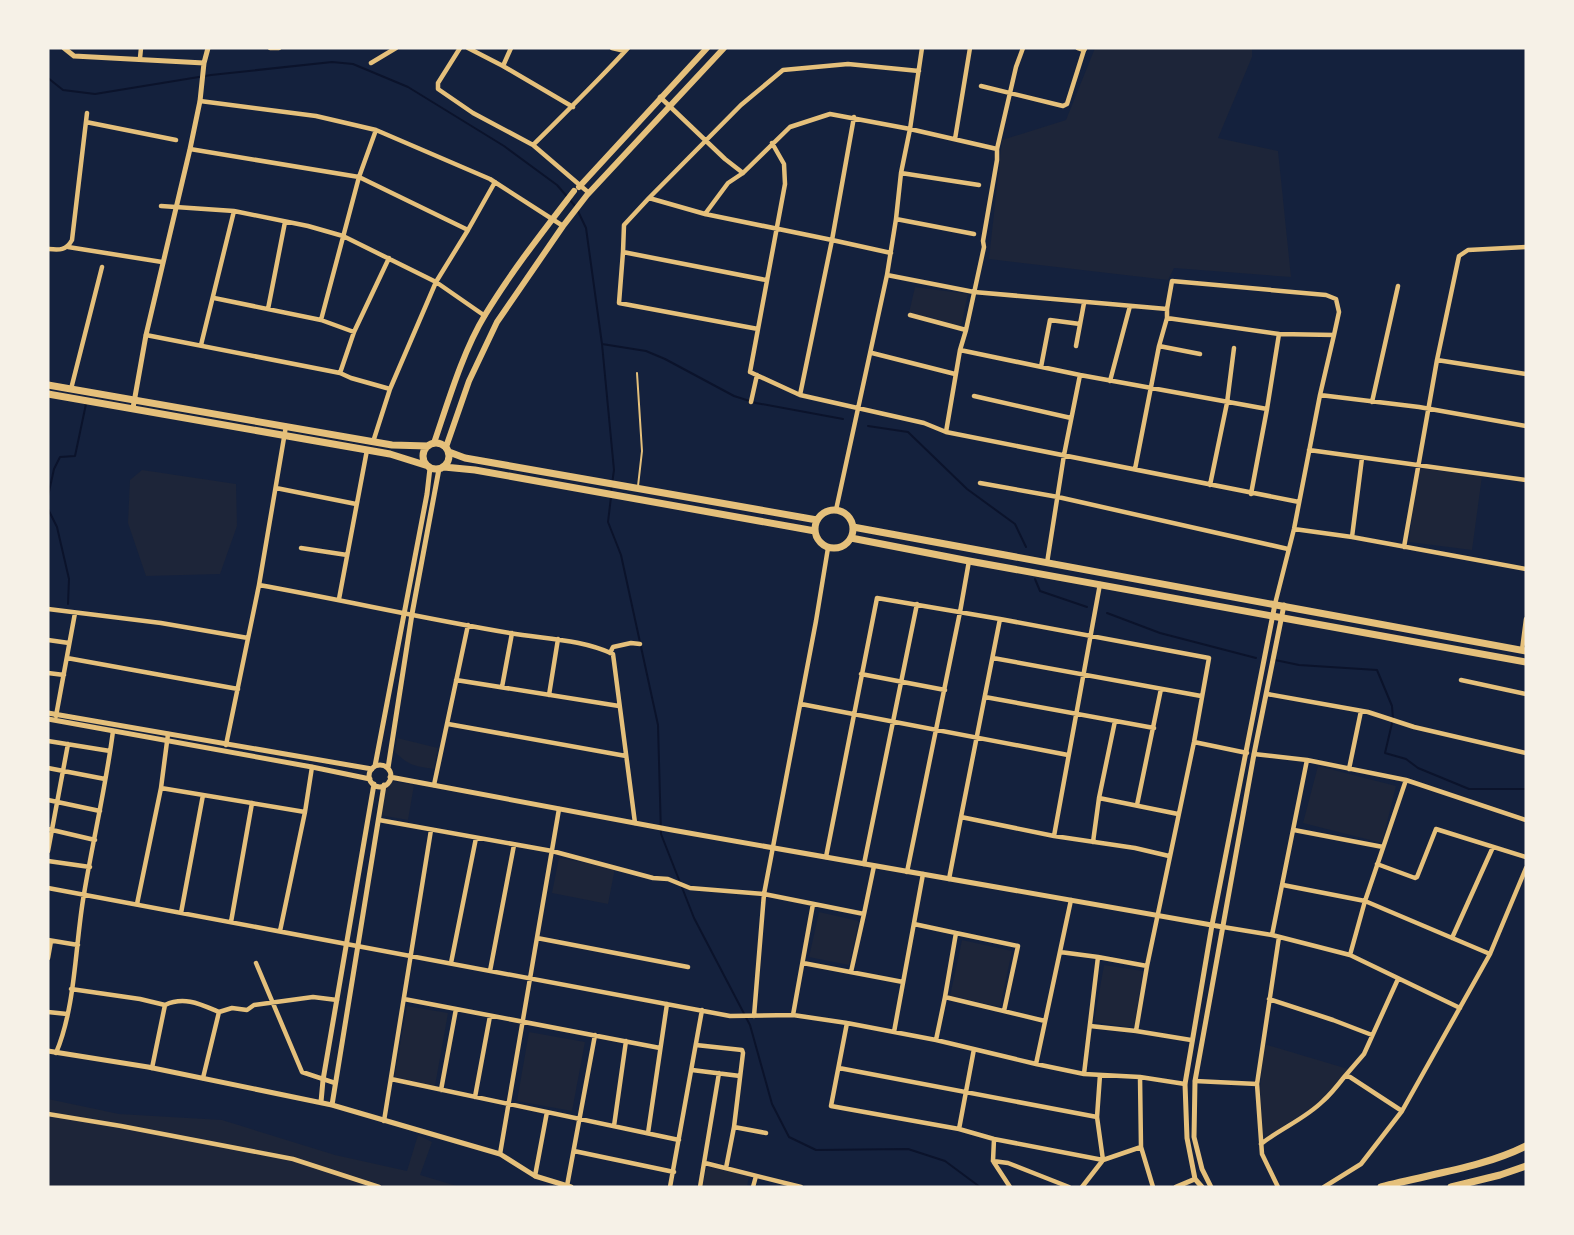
<svg xmlns="http://www.w3.org/2000/svg" width="1574" height="1235" font-family="Overpass,sans-serif">
  <style>
    .green { fill: #1d2539 }
    .lines { fill: none; stroke-linecap: round; stroke-linejoin: round }
    .stream { stroke: #0b132b; stroke-width: 2 }
    .service { stroke: #e5c07b; stroke-width: 2 }
    .minor { stroke: #e5c07b; stroke-width: 4.5 }
    .tertiary { stroke: #e5c07b; stroke-width: 5 }
    .secondary { stroke: #e5c07b; stroke-width: 6 }
    .primary { stroke: #e5c07b; stroke-width: 7 }
  </style>
  <rect width="100%" height="100%" fill="#14213d"/>
  <path class="green" d="M1095,48H1252V57L1218,138L1278,151L1291,277L1174,268L1168,280L989,259L1002,140L1066,120Z
    M915,287L968,294L961,326L909,313Z
    M1418,468L1482,476L1472,550L1409,542Z
    M142,470L236,484L237,526L220,574L146,576L128,523L130,480Z
    M397,738L438,748L434,769C415,766 409,766 395,752Z
    M1318,766L1396,786L1382,843L1303,823Z
    M385,780L414,785L408,820L379,815Z
    M559,858L615,868L608,904L552,893Z
    M819,912L859,921L849,965L809,957Z
    M962,940L1012,951L1000,1007L950,996Z
    M1104,965L1143,971L1134,1028L1094,1022Z
    M407,1006L448,1013L435,1086L394,1079Z
    M529,1032L585,1042L572,1111L517,1101Z
    M1264,1044L1348,1069C1339,1080 1331,1093 1321,1102C1302,1117 1280,1126 1262,1141L1260,1089Z
    M48,1099L119,1114L222,1120L335,1155L407,1171L418,1135L432,1142L420,1175L460,1187H48Z
    M707,1166L749,1176L747,1187H702Z"/>
  <g class="lines">
    <path class="stream" d="M48,78L63,90L95,94L211,75L332,62L353,64L408,87L504,146L557,185L576,207L586,228L602,344L614,470L611,491
      M602,344L646,351L665,359L734,396L756,403L843,419
      M868,426L908,432L967,489L1015,524L1026,547
      M48,496L54,469L60,457L75,456L86,404
      M611,497L608,522L621,555L658,725L661,834L694,918L750,1025L772,1104L789,1137L816,1150L908,1149L945,1161L980,1187
      M48,509L57,527L69,579L68,604
      M1035,579L1040,591L1087,607
      M1107,613L1160,633L1256,658
      M1275,660L1299,665L1377,670L1392,706L1393,719L1385,753L1406,759L1418,768L1469,789H1526"/>
    <path class="service" d="M637,373L642,451L638,486"/>
    <path class="minor" d="M270,48H279
      M460,48L438,83V89L473,113L533,145L589,193
      M468,48L503,66
      M511,48L503,66L573,107
      M612,48L625,51
      M140,58L141,48
      M371,63L396,48
      M981,86L1063,106L1067,104L1084,50
      M660,97L725,159L743,173
      M200,101L316,116L376,130L490,179L563,226
      M86,122L176,140
      M955,139L970,48
      M772,143L784,164L785,184L750,372L800,395L924,423L946,432
      M533,145C565,113 598,81 628,48
      M190,149L359,177L468,230
      M901,173L979,185
      M649,198L741,105L783,70L848,64L919,71
      M161,206L234,211L308,226L343,236L436,282L485,316
      M705,214L728,183L743,173L790,127L830,114L910,129L997,149
      M896,219L974,234
      M68,247L162,262
      M48,249C59,250 66,251 72,240L87,113
      M623,252L619,303L758,329
      M887,275L974,292L1167,309V318L1279,334L1334,335
      M766,280L623,252L624,225L649,198L705,214L832,240L854,117
      M214,298L321,320L354,332
      M268,309L285,222
      M1167,309L1172,281L1326,295L1336,299L1339,312L1334,335L1320,395L1294,529L1275,604
      M910,315L966,330
      M321,320L359,177L376,130
      M146,335L340,373L354,332L389,258
      M201,345L234,211
      M1076,346L1084,303
      M1159,346L1200,354
      M960,350L966,330L984,247L983,241L997,160V149L1016,67L1023,48
      M872,353L955,374
      M1437,360L1526,374
      M1041,367L1050,320L1080,324
      M340,373L351,378L390,389
      M1080,375L1267,409L1251,494
      M1110,381L1130,306
      M71,389L102,267
      M800,395L832,240L891,253
      M1320,395L1419,407L1526,426
      M974,396L1071,418
      M751,402L757,375
      M1372,402L1398,286
      M1267,409L1279,334
      M373,442L390,389L436,282L468,230L495,182
      M1309,450L1526,480
      M1135,469L1159,346L1167,318
      M980,483L1058,497L1288,549
      M1210,485L1227,403L1234,348
      M276,488L356,504
      M836,510L887,275L896,219L901,173L910,129L922,48
      M1294,529L1352,537L1362,458
      M1352,537L1526,569
      M1404,547L1437,360L1459,256L1468,250L1526,247
      M301,548L347,555
      M828,548L816,621L764,894L864,914L874,866
      M1047,563L1064,455L1080,375L960,350L946,432L1299,502
      M259,585C343,600 426,619 510,633C544,639 581,639 613,654L635,823
      M339,599L367,450
      M48,609L161,623L248,638
      M48,640L69,643
      M1522,650L1526,619
      M610,653L613,647L631,643L640,644
      M67,658L238,689
      M993,658L1201,696
      M48,673L64,675
      M861,674L945,690
      M456,680L619,706
      M1461,680L1526,694
      M502,687L512,633
      M1267,694L1368,712L1414,727L1526,753
      M549,695L558,639
      M985,697L1154,728
      M801,704L1068,755
      M56,716L75,613
      M448,724L626,756
      M48,741L110,751
      M1194,742L1247,753
      M226,745L259,585L286,426
      M1254,754L1307,760L1406,780L1526,820
      M48,768L105,779
      M1349,769L1361,711
      M434,785L468,625
      M161,788L305,812
      M1099,798L1178,814
      M48,800L100,811
      M1137,805L1161,689
      M379,820L552,851L653,878L668,879L690,888L764,894L754,1016
      M48,829L95,840
      M1294,830L1383,847
      M1054,836L1100,584
      M1093,842L1099,798L1115,721
      M48,851L68,744
      M826,857L877,598L1000,619
      M48,861L90,867
      M864,864L917,604
      M1377,864L1415,878L1417,877L1436,829L1526,857
      M907,872L960,612L969,561
      M949,879L961,817
      M1283,885L1365,901L1490,954
      M48,888L730,1016L793,1015L847,1023L936,1040L1036,1064L1084,1074L1140,1077L1185,1084
      M137,904L161,788L168,734
      M181,913L203,795
      M231,922L252,803
      M914,924L956,933L945,997L1045,1021
      M1223,927L1272,935L1350,955L1365,901L1406,780
      M280,931L305,812L312,767
      M956,933L1018,946L1004,1011
      M1272,935L1307,760
      M537,938L688,967
      M1452,938L1493,847
      M48,940L78,945
      M1060,952L1098,957
      M1350,955L1460,1008
      M48,958L51,941
      M256,963L302,1072L335,1083
      M451,963L476,838
      M803,963L903,982
      M1147,966L1136,1031L1191,1040
      M490,971L514,845
      M851,972L864,914
      M71,989L140,999L165,1005L152,1068
      M404,999L660,1048
      M1269,999L1333,1020L1372,1035
      M165,1005C184,996 200,1004 219,1012L203,1078
      M48,1012L67,1014
      M219,1012L232,1008L247,1010L254,1005L313,997L337,1000
      M793,1015L813,904
      M847,1023L831,1106L959,1129L974,1049
      M1090,1026L1136,1031
      M894,1032L923,874
      M936,1040L945,997
      M696,1045L742,1050L743,1053L734,1127L766,1133
      M56,1053C76,1006 75,944 84,894C93,840 106,786 113,731
      M1036,1064L1071,900
      M839,1068L1097,1117L1103,1160L1082,1187
      M692,1070L740,1076
      M1084,1074L1098,957L1147,966L1194,742L1209,658L1000,619L961,817L1054,836L1135,848L1169,856
      M1345,1076L1364,1054L1398,979
      M1140,1077L1141,1147L1153,1187
      M391,1079L679,1140
      M1195,1081L1257,1084
      M441,1090L456,1009
      M475,1097L490,1016
      M48,1114L121,1126L293,1159L379,1187
      M1097,1117L1100,1075
      M384,1121L431,830
      M614,1126L626,1041
      M959,1129L994,1139L1103,1160L1141,1147
      M648,1133L667,1004
      M994,1139L993,1161L1008,1163L1069,1187
      M1261,1144C1281,1128 1305,1119 1323,1101C1331,1094 1338,1085 1345,1076L1350,1077L1402,1111
      M574,1151L674,1172
      M500,1154L559,809
      M993,1161L1010,1187
      M705,1163L801,1187
      M726,1168L734,1127
      M535,1176L547,1112
      M567,1186L595,1035
      M670,1187L702,1010
      M700,1187L719,1073
      M753,1187L756,1176
      M1278,1187L1262,1154L1257,1084L1279,937
      M1324,1187L1361,1164L1402,1111L1490,954L1526,868"/>
    <path class="tertiary" d="M64,48L74,56L204,63L208,48
      M1078,48L1084,50L1085,48
      M133,408L146,335L190,149L200,101L204,63
      M48,713L372,769
      M48,719L312,767L370,779
      M369 776a11 11 0 1 1 22 0a11 11 0 1 1-22 0Z
      M375,766L427,494L430,468
      M388,768L412,614L439,469
      M390,777L672,830L1223,927
      M48,1051L148,1067L332,1105L500,1154L535,1176L571,1187
      M321,1102L323,1080L374,784
      M332,1105L384,785
      M1176,1187L1195,1179
      M1202,1187L1195,1179L1187,1138L1185,1084L1212,925L1275,604
      M1211,1187L1202,1169L1194,1137L1195,1081L1254,754L1284,605"/>
    <path class="secondary" d="M579,187L707,48
      M434,443C448,402 463,351 485,315C511,272 544,230 574,191
      M446,447L469,381L497,322L563,226L587,195L724,48"/>
    <path class="primary" d="M48,385L392,445L428,446
      M48,394L390,454L425,465
      M423 456a13 13 0 1 1 26 0a13 13 0 1 1-26 0Z
      M449,452L465,458L817,520
      M444,467L475,470L815,531
      M815 529a19 19 0 1 1 38 0a19 19 0 1 1-38 0Z
      M853,527L1526,651
      M851,538L969,561L1526,662
      M1381,1187C1429,1174 1482,1168 1526,1146
      M1451,1187L1500,1175L1526,1166"/>
  </g>
  <rect width="1574" height="1235" fill="none" stroke="#f6f1e7" stroke-width="99"/>
</svg>
